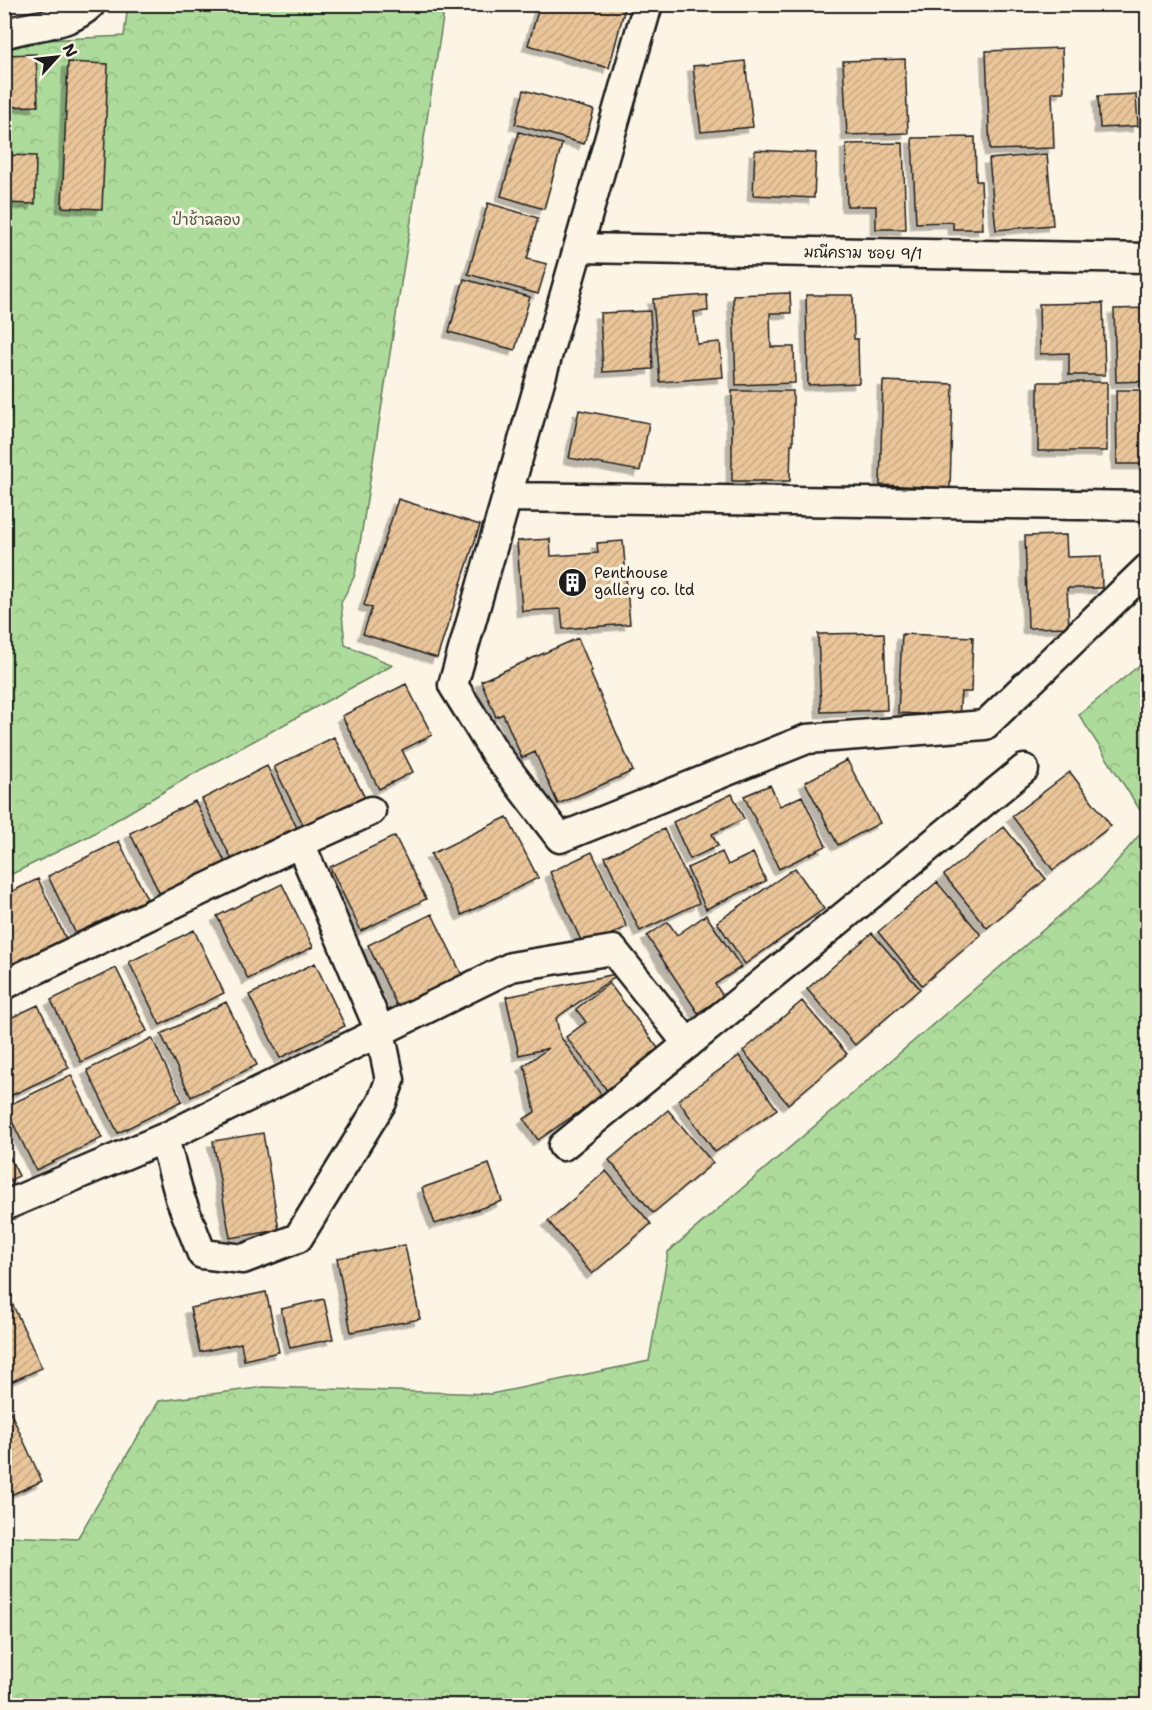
<svg xmlns="http://www.w3.org/2000/svg" width="1152" height="1710" font-family="'Shantell Sans','Playpen Sans Thai',sans-serif">
  <style>
    .forest { fill: url(#forest-crowns); stroke: #647c5c; stroke-width: 1.5 }
    .building { fill: url(#building-hatch); stroke: #1c1c1c; stroke-width: 1.5; filter: url(#shadow) }
    .lines { fill: none; stroke-linecap: round; stroke-linejoin: round }
    .street-casing { stroke: #1c1c1c; stroke-width: 33 }
    .street { stroke: #fcf5e5; stroke-width: 28 }
    .labels { text-anchor: middle; stroke-width: 6; stroke-linejoin: round; paint-order: stroke }
    .park-label { font-size: 15px; fill: #485542; stroke: #fcf5e5 }
    .street-label { font-size: 15px; fill: #1c1c1c; stroke: #fcf5e5 }
    .poi-label { font-size: 15px; fill: #1c1c1c; stroke: #fcf5e5; text-anchor: start }
  </style>
  <defs>
    <pattern id="forest-crowns" width="20" height="18" patternUnits="userSpaceOnUse" patternTransform="scale(1.5)"><rect width="20" height="18" fill="#addb9b"/><path d="M2 6a3 3 0 1 1 6 0M12 15a3 3 0 1 1 6 0" fill="none" stroke="#94bb85"/></pattern>
    <pattern id="building-hatch" width="6" height="6" patternUnits="userSpaceOnUse" patternTransform="scale(1.5)"><rect width="6" height="6" fill="#eac59a"/><path d="M-1 1l2-2M0 6l6-6M5 7l2-2" fill="none" stroke="#c8a984"/></pattern>
    <filter id="shadow"><feDropShadow dx="-5.5" dy="5.5" stdDeviation="0" flood-color="#0004"/></filter>
  </defs>
  <rect width="100%" height="100%" fill="#fcf5e5"/>
  <filter id="ink" filterUnits="userSpaceOnUse"><feTurbulence type="fractalNoise" baseFrequency=".0167" numOctaves="2"/><feDisplacementMap in="SourceGraphic" scale="12" xChannelSelector="R" yChannelSelector="G"/><feConvolveMatrix kernelMatrix="1 2 1 2 8 2 1 2 1" color-interpolation-filters="sRGB"/></filter>
  <g filter="url(#ink)">
    <path class="forest" d="M128,5H445L355,575L341,603L345,645L393,665L195,773L91,835L12,874L5,875V42L124,36Z
      M1147,659V821L1079,715Z
      M1147,826V1705H5V1536L77,1539L159,1401L264,1387L491,1394L649,1361L668,1252L1100,881Z"/>
    <path class="building" d="M540,4H626L609,68L528,45Z
      M1062,48L1064,92H1052L1054,148L990,150L986,51Z
      M36,54L38,106L4,107V55Z
      M905,59L908,133L847,135L843,61Z
      M745,61L753,127L701,132L693,66Z
      M68,62L108,64L102,209L62,207Z
      M524,90L594,110L584,144L515,124Z
      M1136,94L1138,126L1100,128L1098,96Z
      M519,132L562,144L544,209L501,196Z
      M975,137L976,181H981L983,229H953V222L916,223L912,138Z
      M903,143L906,229H876V206H847L846,144Z
      M755,150L816,153L814,198L753,195Z
      M1047,154L1053,225L996,230L989,159Z
      M4,155L36,156L35,204L4,203Z
      M488,203L538,218L527,259L547,264L538,294L468,274Z
      M464,279L530,297L515,350L449,332Z
      M790,293L791,313H770L771,347H794L795,383L736,385L733,295Z
      M707,295L708,311L694,312L697,344L720,342L723,377L660,382L653,299Z
      M806,295H853L854,339H858L859,383L808,385Z
      M1103,303L1105,375H1069V353L1040,354L1039,304Z
      M1148,308V381L1116,382L1114,309Z
      M650,311L653,369L603,372L600,313Z
      M883,381L953,384L950,488L880,485Z
      M1038,382H1107V451H1038Z
      M1116,390H1148V464H1117Z
      M732,391H793V444H791L790,481H732Z
      M579,410L649,423L640,471L569,458Z
      M398,499L480,525L437,658L363,634L372,608L364,605Z
      M1066,535L1067,557L1101,556L1102,588H1067L1069,627L1028,628L1025,536Z
      M550,539L551,556L598,553L597,543L623,541L630,624L563,629L561,609L522,611L517,541Z
      M884,633L887,710L821,712L818,634Z
      M902,634L973,637L971,692H961L959,716L898,713Z
      M578,638L592,671L590,672L633,771L558,804L535,752L522,758L503,714L496,717L481,681Z
      M406,684L432,735L402,750L413,772L379,789L342,716Z
      M334,737L365,798L305,828L274,767Z
      M847,760L880,823L838,845L805,782Z
      M267,766L298,830L233,862L202,799Z
      M1070,772L1111,826L1053,870L1012,816Z
      M770,785L780,806L802,796L826,846L779,869L744,796Z
      M732,794L744,819L712,834L718,846L690,859L673,822Z
      M195,801L226,864L161,896L130,833Z
      M507,817L538,878L462,915L431,854Z
      M1004,827L1046,879L987,928L944,875Z
      M664,829L699,903L640,931L605,857Z
      M395,836L426,899L361,931L330,867Z
      M119,841L149,903L78,938L48,876Z
      M592,852L627,927L584,947L550,872Z
      M722,852L728,865L753,853L766,881L706,909L687,868Z
      M795,868L824,909L745,964L717,922Z
      M38,879L67,941L4,970V895Z
      M937,882L981,935L922,985L878,932Z
      M282,884L313,947L248,979L217,916Z
      M432,914L463,977L398,1008L368,945Z
      M706,915L741,967L715,984L723,996L698,1013L647,936L668,922L677,935Z
      M194,930L224,993L160,1025L129,962Z
      M872,933L920,989L855,1045L807,989Z
      M315,963L345,1026L280,1058L249,995Z
      M116,968L147,1031L81,1062L51,1000Z
      M620,973L556,1018L560,1036L602,1096L538,1140L524,1119L535,1112L526,1070L523,1066L549,1048L519,1055L506,997Z
      M609,983L661,1052L609,1093L566,1037L586,1022L576,1009Z
      M802,1001L847,1054L788,1104L743,1051Z
      M226,1002L257,1065L191,1097L161,1034Z
      M38,1005L69,1068L4,1099V1021Z
      M152,1038L182,1101L118,1133L87,1070Z
      M739,1056L777,1109L715,1152L678,1100Z
      M71,1075L102,1138L36,1170L5,1107Z
      M668,1110L713,1163L653,1213L609,1160Z
      M263,1133L279,1230L230,1238L213,1141Z
      M4,1146L19,1176L4,1183Z
      M489,1164L502,1201L435,1224L422,1188Z
      M606,1171L651,1224L592,1274L548,1221Z
      M405,1245L420,1319L351,1332L337,1258Z
      M4,1286L42,1368L4,1385Z
      M266,1292L279,1352L244,1360L241,1343L200,1352L190,1308Z
      M324,1299L333,1339L290,1348L281,1309Z
      M4,1398L42,1481L4,1498Z"/>
    <g class="lines">
      <defs>
        <path id="street" d="M648,4L453,685L495,753L560,838L807,739L985,725L1148,568
          M4,34C34,23 66,28 91,4
          M578,248L1148,258
          M507,497L1148,506
          M4,985L300,843L371,811
          M164,1138L180,1198L202,1254L243,1259L298,1238L382,1102L390,1080L380,1031L300,843
          M563,1146L1024,769
          M4,1206L164,1138L511,967L613,950L688,1044"/>
      </defs>
      <use href="#street" class="street-casing"/>
      <use href="#street" class="street"/>
    </g>
  </g>
  <defs>
    <symbol id="building-disc" viewBox="-11 -11 22 22"><circle r="9.5" fill="#1c1c1c" stroke="#fcf5e5"/><path d="M-4-6H4V6H1V3H-1V6H-4ZM-2.5-4.3h1.7v1.8h-1.7ZM.8-4.3h1.7v1.8H.8ZM-2.5-1h1.7V.8h-1.7ZM.8-1h1.7V.8H.8Z" fill="#fff"/></symbol>
  </defs>
  <g fill-rule="evenodd">
    <use href="#building-disc" x="556" y="566" width="33" height="33"/>
  </g>
  <g class="labels">
    <g class="park-label">
      <text x="206" y="225">ป่าช้าฉลอง</text>
    </g>
    <g class="street-label">
      <text transform="translate(863 253) rotate(1)" y="5">มณีคราม ซอย 9/1</text>
    </g>
    <g class="poi-label">
      <text x="594" y="578">Penthouse<tspan x="594" dy="17">gallery co. ltd</tspan></text>
    </g>
  </g>
  <rect width="1152" height="1710" fill="none" stroke="#fcf5e5" stroke-width="24"/>
  <rect x="12" y="12" width="1128" height="1686" fill="none" stroke="#1c1c1c" stroke-width="2" filter="url(#ink)"/>
  <g transform="translate(57 57) rotate(63)" stroke="#fcf5e5" stroke-width="4.5" paint-order="stroke">
  <path d="M0-4.5L10 22L0 15L-10 22Z" fill="#1c1c1c"/>
  <text y="-9" font-size="16" font-weight="bold" text-anchor="middle" fill="#1c1c1c">N</text>
  </g>
</svg>
